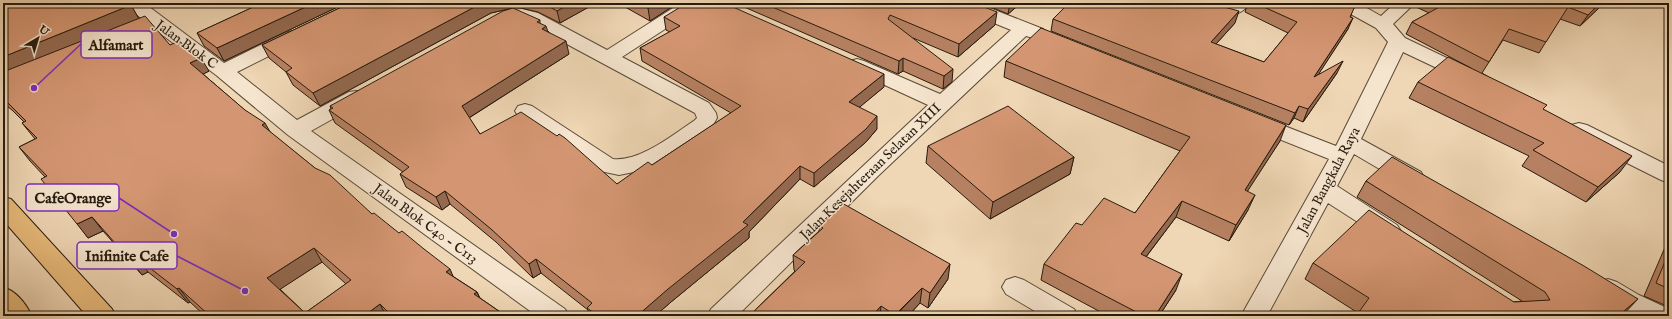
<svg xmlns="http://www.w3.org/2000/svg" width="1672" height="319" font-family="'IM FELL English',serif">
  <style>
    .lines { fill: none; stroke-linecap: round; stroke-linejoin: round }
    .minor-casing { stroke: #594a37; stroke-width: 2 }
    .primary-casing { stroke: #271b0d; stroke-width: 2 }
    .minor { fill: #f5e4ce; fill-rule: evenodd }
    .primary { fill: #e8bb7a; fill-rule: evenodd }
    .wall { fill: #b68162; stroke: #271b0d; fill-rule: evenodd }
    .shaded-wall { fill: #946950; stroke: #271b0d }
    .building { fill: #d49672; stroke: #271b0d; fill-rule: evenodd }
    .labels { text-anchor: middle; stroke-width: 3; stroke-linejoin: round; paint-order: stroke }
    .street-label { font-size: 14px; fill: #271b0d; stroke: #f5e4ce }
    .leader { fill: none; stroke: #7b2cbf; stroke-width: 1.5 }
    .callout-dot { fill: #7b2cbf; stroke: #f5e4ce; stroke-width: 1.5 }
    .callout { fill: #f5e4ce; stroke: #7b2cbf; stroke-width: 1.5 }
    .callout-label { font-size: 15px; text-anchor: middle; font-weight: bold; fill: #271b0d }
  </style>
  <rect width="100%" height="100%" fill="#efd6b4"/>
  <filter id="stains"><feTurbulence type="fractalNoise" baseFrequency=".005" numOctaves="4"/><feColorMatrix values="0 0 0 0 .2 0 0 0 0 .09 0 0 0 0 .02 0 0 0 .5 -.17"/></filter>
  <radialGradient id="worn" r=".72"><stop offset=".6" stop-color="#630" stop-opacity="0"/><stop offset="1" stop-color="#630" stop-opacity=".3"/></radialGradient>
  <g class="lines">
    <defs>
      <path id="minor" d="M123,3H144L224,63L285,33L292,31L299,33L301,37L299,41L237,72L297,120L349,92L356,91L363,92L366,97L363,102L311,131L565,309L569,316H537L288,135L216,75L153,28C141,33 128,41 115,38L113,34L115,30L142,19Z
        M681,3H702L699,7L622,57L709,103L716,113L717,118L710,130L665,160L639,171L619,175L600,171L518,116L515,111L518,106L525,104L532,106L613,159C640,162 674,134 695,120L697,118L695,113L524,21L506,18L503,14L506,10L522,9L538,13L607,50Z
        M952,3H977L1043,29L1045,33L1043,37L1036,39L1026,36L878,176L737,316H707L711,309L928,105L850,69L847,65L850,61L857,59L864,61L940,94L1011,30L955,7Z
        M1184,3H1211L1223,5L1229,3H1250C1238,21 1215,16 1197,11C1192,9 1187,8 1184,3Z
        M1335,3H1358L1381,16L1395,3H1415L1393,24L1405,38L1474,71L1477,75L1474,79L1467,81L1460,79L1403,52L1361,139L1421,172L1424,178L1421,184L1413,186L1405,184L1354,154L1337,186L1397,225L1401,231L1397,237L1389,240L1381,237L1328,203L1267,316H1241L1329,159L1249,127L1245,122L1249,117L1256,115L1336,146L1388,42L1376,28L1338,7Z
        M1579,123L1587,125L1669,166V183L1661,180L1571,135L1568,130L1571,125Z
        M1015,277L1024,280L1074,309L1078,316H1043L1006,294L1002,287L1006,280Z
        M1608,279L1617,282L1639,295L1669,309V316H1635L1599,296L1595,289L1599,282Z"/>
      <path id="primary" d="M3,197L11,199L112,309L116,316H87L3,220Z
        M3,287C16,291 26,304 32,316H4Z"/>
    </defs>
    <use href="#minor" class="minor-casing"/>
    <use href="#primary" class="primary-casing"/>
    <use href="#minor" class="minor"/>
    <use href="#primary" class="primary"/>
  </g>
  <path class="wall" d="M3,3L131,5L139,19L170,45L209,71L203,74L270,132L372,214L454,277L477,292L480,298L506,316H205L190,302L188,303L148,272L142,275L103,231L88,238L45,177L30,161L19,147L35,139L22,123L24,122L12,110L3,103ZM322,262L346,284L305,313L280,289Z
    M262,3H346L224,61L204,46L197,33Z
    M350,3H596L560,23L538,12L517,7L491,13L320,106L293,85L286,72L269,58L262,45Z
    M618,3H678L650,21Z
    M735,3H974L995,25L958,57L913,38L952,82L943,89L903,71L898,74Z
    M981,3H1021L1008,14Z
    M1248,3H1354L1348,29L1318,74L1337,73L1303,122L1294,118L1289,125L1051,31L1053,19L1235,23L1216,44L1264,62L1288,33L1245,12Z
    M1416,3H1604L1580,26L1560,19L1539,53L1503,40L1482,73L1544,110L1620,172L1586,202L1522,166L1529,156L1409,98L1418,82L1471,68L1406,34L1412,22L1429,13L1414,6Z
    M664,17L884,87L859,107L877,129L866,142L814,187L800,179L749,232V238L671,302L655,316H590L588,310L541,273L533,278L496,242L450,204L442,210L406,187L400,174L403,172L335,123L329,110L331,109L330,106L540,20V23L548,31L569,54L469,118L480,134L617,184L652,165L731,113L642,61L640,48L670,32L666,30Z
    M1006,61L1280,141L1247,191L1248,210L1229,241L1176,217L1146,257L1176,290L1159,316H1108L1041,280L1044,264L1082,225L1135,213L1180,151L1004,77Z
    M928,146L1074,157L1070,174L990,219L926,163Z
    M1366,181L1638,299L1358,313L1305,279L1313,263L1514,302L1522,301L1357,197Z
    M819,225L948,279L928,308L920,303L908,316H749L795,271L794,270L793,255L819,231Z
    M1669,241V307L1644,296L1666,245Z"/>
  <path class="shaded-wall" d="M314,3H346L224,61L217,48Z
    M482,3H516L517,7L491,13L320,106L313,93Z
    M571,3H596L560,23L557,11Z
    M656,3H678L650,21L648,8Z
    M1010,3H1021L1008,14Z
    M1600,3H1604L1580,26L1588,15Z
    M131,5L139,19L3,74V57Z
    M1239,11L1235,23L1207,54L1211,42Z
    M997,12L995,25L958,57L959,44Z
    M1353,18L1348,29L1309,89L1314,77Z
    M546,26L550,38L542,29Z
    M566,41L569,54L467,119L462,106Z
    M201,58L209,71L198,77L190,63Z
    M903,58V71L898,74L899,61Z
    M1343,61L1337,73L1303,122L1308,109Z
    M953,69L952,82L943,89L944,76Z
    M884,74V87L849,116V102Z
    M1299,106L1294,118L1289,125L1295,113Z
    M877,116V129L866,142L814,187V173Z
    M265,123L273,137L262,125Z
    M1286,125L1280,141L1238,206L1245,190Z
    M1632,156L1620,172L1586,202L1598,187Z
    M1074,157L1070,174L990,219L993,202Z
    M800,166V179L749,232V238L671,302L655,316H637L743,222Z
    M445,191L450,204L442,210L436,197Z
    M1255,195L1248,210L1229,241L1236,225Z
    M1182,201L1176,217L1136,270L1141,254Z
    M92,217L103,231L88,238L77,224Z
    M314,248L322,262L276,292L267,278Z
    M137,258L148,272L142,275L131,261Z
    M536,259L541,273L533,278L529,264Z
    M950,264L948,279L928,308L930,293Z
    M450,269L456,283L446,272Z
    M1182,274L1176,290L1159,316H1155Z
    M179,288L190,302L188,303L177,289Z
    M922,288L920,303L908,316H895Z
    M477,292L483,306L474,294Z
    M1638,299L1622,316H1618Z
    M380,304L386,316H364Z
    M881,306L880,316H872Z"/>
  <path class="building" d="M3,3H128L131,5L3,57Z
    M262,3H314L217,48L197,33Z
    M350,3H482L313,93L286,72L292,68L262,45Z
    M543,3H571L557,11Z
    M638,3H656L648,8Z
    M687,3H724L884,74L849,102L877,116L866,129L814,173L800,166L743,222L748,225L668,289L637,316H598L587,308L592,303L536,259L529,264L491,229L445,191L436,197L400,174L409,167L329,110L333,108L330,106L503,11L513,8L540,20L537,22L546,26L542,29L566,41L462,106L480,134L521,112L557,136L559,134L565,138L617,184L648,162L652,165L741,106L640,48L680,26L664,17Z
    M763,3H974L997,12L959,44L890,15L888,19L953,69L944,76L903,58L899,61Z
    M1069,3H1209L1239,11L1211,42L1264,62L1297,22L1255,3H1354L1356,4L1350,17L1353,18L1314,77L1343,61L1308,109L1299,106L1295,113L1053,19Z
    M1439,3H1600L1588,15L1568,7L1546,42L1509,29L1489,62L1412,22L1443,5Z
    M145,16L170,45L179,41L201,58L190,63L245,110L265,123L262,125L315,168L330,175L372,214L374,213L399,233L402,231L424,249L450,269L446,272L477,292L474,294L506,316H392L380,304L364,316H210L179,288L177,289L137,258L131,261L92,217L77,224L41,179L47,176L19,147L37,138L22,123L26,121L3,98V72ZM314,248L351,280L305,313L267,278Z
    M1041,28L1286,125L1245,190L1255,195L1236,225L1182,201L1141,254L1182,274L1155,316H1144L1044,264L1076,223L1082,225L1104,198L1135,213L1190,137L1006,61Z
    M1448,57L1547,105L1543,109L1632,156L1598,187L1533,150L1544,143L1418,82Z
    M1008,106L1074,157L993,202L928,146Z
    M1392,157L1584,266L1638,299L1618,316H1356L1369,298L1313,263L1369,210L1514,302L1550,300L1545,292L1366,181Z
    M842,203L950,264L930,293L922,288L895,315L881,306L872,316H749L805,262L793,255L823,228L819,225Z
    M1669,252V289L1656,283Z"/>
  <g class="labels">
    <g class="street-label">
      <text transform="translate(187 44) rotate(36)" y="5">Jalan Blok C</text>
      <text transform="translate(870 171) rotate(-44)" y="5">Jalan Kesejahteraan Selatan XIII</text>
      <text transform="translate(1328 180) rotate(-62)" y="5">Jalan Bangkala Raya</text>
      <text transform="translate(426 223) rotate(36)" y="5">Jalan Blok C40 - C113</text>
    </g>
  </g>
  <path class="leader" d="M34 88L81 44M174 234L119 198M245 291L177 256"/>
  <g class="callout-dot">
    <circle cx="34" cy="88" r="4"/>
    <circle cx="174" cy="234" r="4"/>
    <circle cx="245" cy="291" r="4"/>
  </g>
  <g class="callout">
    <rect x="81" y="31" width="71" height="27" rx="4"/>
    <rect x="26" y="184" width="93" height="27" rx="4"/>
    <rect x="77" y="242" width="100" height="27" rx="4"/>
  </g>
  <g class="callout-label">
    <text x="116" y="50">Alfamart</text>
    <text x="73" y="203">CafeOrange</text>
    <text x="127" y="261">Inifinite Cafe</text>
  </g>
  <rect width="1672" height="319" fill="none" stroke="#efd6b4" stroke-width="16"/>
  <rect x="4" y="4" width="1664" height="311" fill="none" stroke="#271b0d" stroke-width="2"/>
  <rect x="8" y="8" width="1656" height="303" fill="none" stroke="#271b0d"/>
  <g transform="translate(38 38) rotate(38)" stroke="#f5e4ce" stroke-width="3" paint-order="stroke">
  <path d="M0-3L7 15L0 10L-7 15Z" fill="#271b0d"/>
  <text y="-6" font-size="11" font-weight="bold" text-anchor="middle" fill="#271b0d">U</text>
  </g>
  <rect width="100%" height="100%" filter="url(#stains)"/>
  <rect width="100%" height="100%" fill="url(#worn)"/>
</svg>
